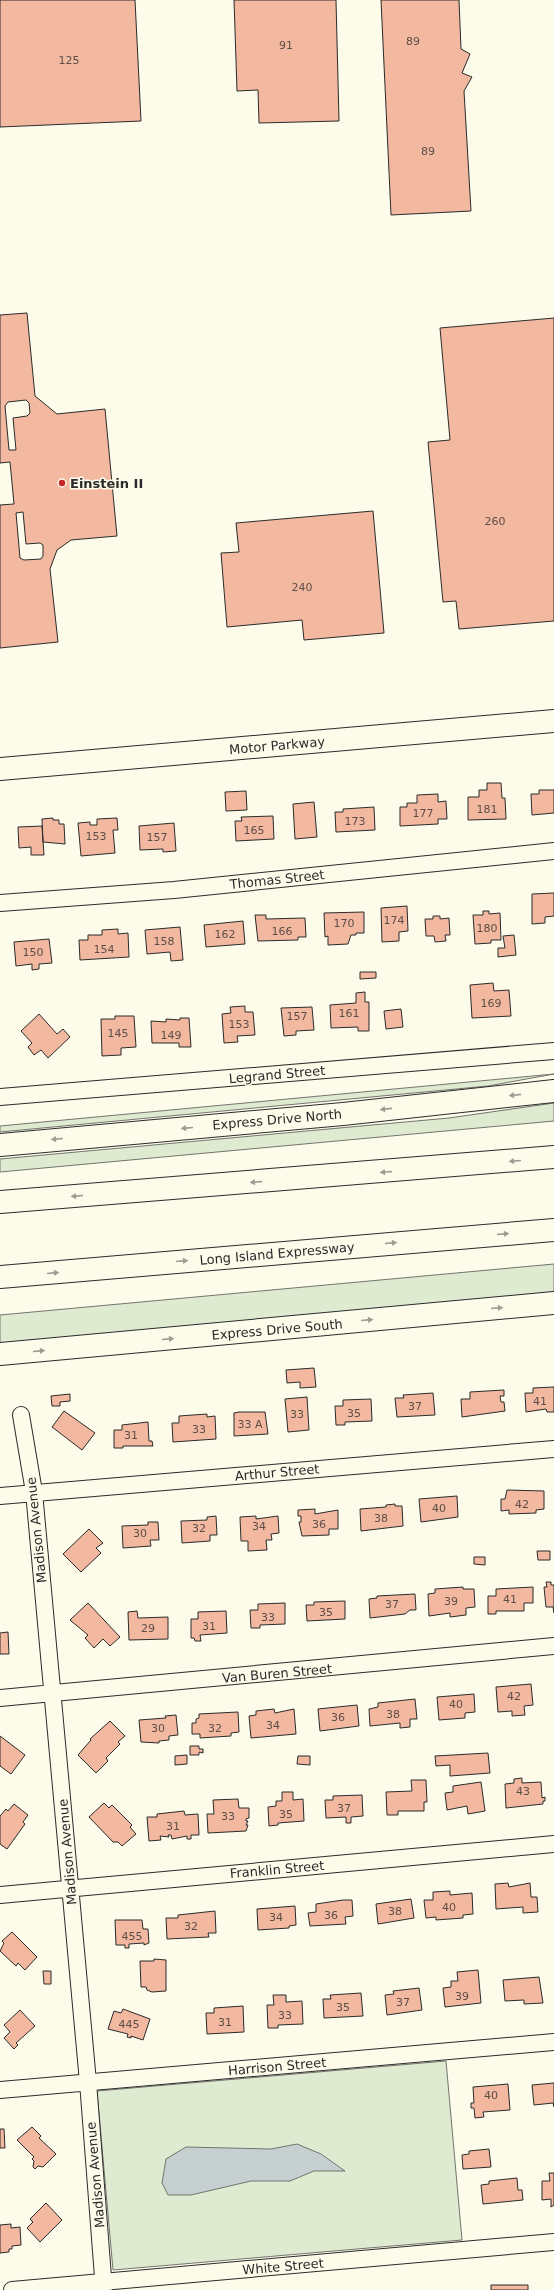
<svg xmlns="http://www.w3.org/2000/svg" width="554" height="2290" font-family="'DejaVu Sans',sans-serif">
  <style>
    .green { fill: #deebd1; stroke: #74746e }
    .water { fill: #c7d0d0; stroke: #74746e }
    .building { fill: #f2b8a0; stroke: #2b2b2b; fill-rule: evenodd }
    .lines { fill: none; stroke-linecap: round; stroke-linejoin: round }
    .street-casing { stroke: #2b2b2b; stroke-width: 18 }
    .secondary-casing { stroke: #2b2b2b; stroke-width: 24 }
    .highway-casing { stroke: #2b2b2b; stroke-width: 24 }
    .street { stroke: #fdfbea; stroke-width: 16 }
    .secondary { stroke: #fdfbea; stroke-width: 22 }
    .highway { stroke: #fdfbea; stroke-width: 22 }
    .oneway { fill: #9e9d94 }
    .poi-dot { fill: #c62828; stroke: #fdfbea; stroke-width: 1.5 }
    .labels { text-anchor: middle; stroke-width: 3; stroke-linejoin: round; paint-order: stroke }
    .number-label { font-size: 11px; fill: #5d4e48 }
    .poi-label { font-size: 13px; font-weight: bold; fill: #2b2b2b; stroke: #fdfbea; text-anchor: start }
    .street-label { font-size: 13px; fill: #2b2b2b; stroke: #fdfbea }
  </style>
  <rect width="100%" height="100%" fill="#fdfbea"/>
  <path class="green" d="M554,1074L488,1086L0,1132V1126Z
    M554,1103V1121L0,1172V1159L449,1118Z
    M554,1264V1296L0,1345V1315Z
    M446,2061L462,2240L113,2270L97,2091Z"/>
  <path class="water" d="M297,2144L321,2154L345,2171H314L290,2181H251L191,2195H168L162,2183L166,2159L186,2147L271,2149Z"/>
  <path class="building" d="M0,0H135L141,121L0,127Z
    M234,0H336L339,121L259,123L258,90L237,91Z
    M381,0H459L461,49L470,54L462,73L472,77L464,91L471,211L391,215Z
    M27,313L35,396L57,414L105,409L117,536L71,540L57,550L50,569L58,642L0,648V505L14,504L10,462L0,463V315ZM26,400L29,403L30,413L27,416L13,418L16,450H9L5,406L8,402ZM23,512L26,544L40,543L43,545V556L41,559L24,560L20,558L16,513Z
    M554,318V621L459,629L456,601L443,602L428,442L450,440L440,328Z
    M373,511L384,633L304,640L302,620L227,627L221,553L239,552L236,523Z
    M487,783H501L502,798H505L506,819L468,820V797H479V790H487Z
    M539,790H554V813L532,815L531,794H539Z
    M246,791L247,810L226,811L225,792Z
    M438,794V802L446,801L447,819H438V824L400,826V807H407V803H417V795Z
    M314,802L317,837L295,839L293,804Z
    M374,807L375,830L336,832L335,812H343V809Z
    M273,816L274,839L236,841L235,821H242L241,817Z
    M53,818V820H59V824H64L65,844L43,842L42,819Z
    M117,818L118,830H113L115,853L81,856L78,823L90,822V825H97V819Z
    M174,823L176,851L163,852V849L140,850L139,826Z
    M42,826L44,855H31V847L19,848L18,827Z
    M554,893V916L545,917V923L532,924V894Z
    M407,906L408,931L399,932V941L382,942L381,908Z
    M483,911H489V914L500,913L501,940H491V943L475,944L473,915H483Z
    M364,912V933H356V935H351L348,944L328,945V936L325,937L324,913Z
    M255,915H266V919L305,918L306,937H298V940L258,941Z
    M433,916H440V919L449,918L450,935H445L446,941L435,942L434,936H426L425,919H433Z
    M243,921L245,944L206,947L204,925Z
    M180,927L183,960L171,961L170,952L147,954L145,930Z
    M118,929V934L128,933L129,957L80,960L79,940H88V935H102V930Z
    M514,935L516,955L498,957V948H505L503,936Z
    M49,939L52,963L39,964V969L32,970V964L16,966L14,942Z
    M360,972H376V978L360,979Z
    M493,983L494,991L509,990L511,1016L472,1018L470,985Z
    M365,992V1002H369V1031H358V1027L331,1028L330,1005L356,1003V993Z
    M245,1006V1012H253L255,1035L237,1036L238,1042L224,1043L222,1014L231,1013L230,1007Z
    M312,1007L314,1030L296,1031V1035L284,1036L281,1008Z
    M401,1009L403,1027L386,1029L384,1011Z
    M39,1014L57,1034L63,1029L70,1037L48,1058L41,1050L34,1055L28,1047L32,1043L21,1031Z
    M115,1016H134L136,1047L121,1048V1055L102,1056L101,1019H115Z
    M180,1018H189L191,1047H179V1043H152L151,1021L166,1022V1019L180,1020Z
    M314,1368L316,1387L300,1388V1382L287,1383L286,1370Z
    M554,1387V1412H547L546,1409L526,1412L525,1393H533V1388Z
    M504,1390V1396H500L501,1402H504L505,1411L462,1417L461,1399H470V1392Z
    M433,1393L435,1415L397,1417L395,1398H404L403,1395Z
    M70,1394V1401L60,1402V1406H52L51,1396Z
    M307,1397L309,1430L288,1432L285,1399Z
    M371,1399L372,1421L345,1422V1425H336L335,1406H343V1400Z
    M64,1411L95,1433L82,1450L52,1427Z
    M239,1412H265L268,1434L234,1436V1413Z
    M207,1414V1417L215,1416L216,1439L173,1442L172,1423H179V1416Z
    M148,1422L149,1441H152L153,1446H123V1448H114V1430H122V1425Z
    M507,1490L544,1491V1509L536,1510V1513L509,1514V1510L501,1511V1499H505Z
    M457,1496L458,1517L421,1522L419,1499Z
    M395,1504V1506H402L403,1526L361,1531L360,1509L386,1507V1505Z
    M315,1509V1514L338,1510V1529H329V1535L302,1536L299,1522H301V1516H298V1510Z
    M216,1516L217,1535H210V1541L182,1543L181,1521L207,1520V1517Z
    M256,1516V1519L278,1516L279,1533L271,1534L272,1540H266L267,1550L248,1551V1541H241L240,1517Z
    M148,1522H158L159,1540H150L151,1546L123,1548L122,1526L148,1525Z
    M89,1529L103,1543L96,1548L101,1553L81,1572L63,1554Z
    M537,1551H550V1560H538Z
    M474,1557H485V1565L474,1564Z
    M546,1582H551V1585H554V1613L553,1607H546L544,1587H547Z
    M463,1587V1589H474L475,1607L466,1608V1615L450,1617V1613L429,1616L428,1594L435,1593V1589Z
    M533,1587V1603H524V1611H496V1614H488V1596H496V1589Z
    M415,1594L416,1610H410L405,1614L370,1618L369,1599L377,1598V1596Z
    M345,1601V1619L307,1621L306,1605H314V1602Z
    M88,1603L120,1637L110,1646L103,1639L94,1648L85,1638L88,1635L70,1620Z
    M285,1603V1624L260,1625V1628H251L250,1610H258V1604Z
    M137,1611L138,1618L168,1617V1639L129,1640L128,1612Z
    M226,1611L227,1633L200,1635L201,1641H195L194,1638H191V1619H198V1612Z
    M8,1632L9,1654H0V1633Z
    M531,1684L533,1705L524,1706L525,1715L512,1716V1711L498,1712L496,1687Z
    M474,1694L475,1712L465,1713V1718L439,1720L437,1697Z
    M415,1699L417,1719H410V1727L400,1728V1723L370,1726L369,1709L378,1707V1703Z
    M357,1705L359,1726L320,1731L318,1709Z
    M274,1709L275,1713L294,1709L296,1734L251,1738L249,1716L256,1715V1711Z
    M238,1712L239,1732L231,1733V1736L200,1738V1734H192V1723H196V1719L199,1718V1714Z
    M176,1715L178,1735L169,1736V1740L159,1741V1743L141,1742L139,1720L166,1718L165,1716Z
    M110,1721L125,1736L118,1742L120,1744L106,1758L108,1761L96,1773L78,1755L91,1740L90,1739Z
    M0,1736L25,1755L11,1774L0,1766Z
    M190,1746H199V1749H203V1753L199,1752V1755H190Z
    M488,1753L490,1773L450,1776V1765L436,1766L435,1756Z
    M187,1755V1764L175,1765V1756Z
    M298,1756H310V1765L297,1764Z
    M522,1778V1783L541,1782L542,1798L545,1797V1801H543V1804L506,1808L505,1784L514,1783V1779Z
    M411,1780H426L427,1802H424V1811H398V1815H387L386,1792L412,1791Z
    M481,1782L485,1811L468,1814L467,1806L447,1810L445,1793L453,1792V1786Z
    M282,1792H293V1800L303,1799L304,1821L278,1823V1825L269,1826L268,1807L276,1806V1801H282Z
    M362,1795L363,1816L351,1817V1823H346V1817L326,1818L325,1800H333V1796Z
    M238,1799L239,1808H249V1818L246,1819V1821H248L246,1825H248L246,1831L208,1833L207,1814H214L213,1800Z
    M104,1803L109,1808L112,1805L132,1825L130,1827L136,1834L122,1846L118,1842H113L89,1817Z
    M14,1804L28,1815L23,1822L25,1824L7,1849L0,1844V1816L6,1809L8,1811Z
    M184,1811L185,1815L198,1814L199,1835H191V1839H187V1836L172,1839L171,1835H168L169,1837L160,1836L161,1840L149,1841L147,1817H157V1814Z
    M508,1883L509,1887L530,1883L531,1897H537L538,1912L523,1913V1907L496,1909L495,1884Z
    M450,1891V1895L472,1893L473,1914L463,1915V1918L436,1920V1917L426,1918L424,1900H433V1892Z
    M411,1899L414,1918L378,1924L376,1904Z
    M343,1900H352L353,1916L345,1917L346,1924L310,1926L308,1913L316,1912V1904Z
    M295,1906L296,1925L289,1926V1928L258,1930L257,1909Z
    M215,1911L216,1933H208L209,1937L167,1939L166,1918H178V1915Z
    M115,1920H142L143,1929H148L149,1943L144,1945V1943L129,1944V1948H125V1945H116Z
    M12,1932L37,1957L25,1970L18,1963L16,1966L0,1951L4,1943L2,1941Z
    M154,1959L166,1960V1991L152,1992L147,1990L146,1987H141L140,1961H154Z
    M478,1970L481,2003L445,2007L443,1988L451,1987V1981H458L457,1972Z
    M43,1971H51V1984H44Z
    M539,1977L543,2003L524,2004V2000L505,2001L503,1980Z
    M419,1988L422,2010L387,2015L385,1995L394,1994L393,1991Z
    M361,1993L363,2016L324,2018L323,1999H331L330,1995Z
    M273,1995H286V2002L302,2001L303,2024L278,2025V2028H268L267,2005H274Z
    M243,2006L244,2032L207,2034L206,2013H214V2008Z
    M123,2009L150,2019L143,2040L131,2036V2038L127,2037L128,2034L108,2029L114,2011L121,2013Z
    M20,2010L35,2026L16,2043L18,2045L14,2049L4,2038L10,2032L4,2025Z
    M554,2083V2107L553,2103L534,2105L532,2085Z
    M508,2084L510,2110L483,2112L484,2117L475,2118L474,2108H471V2103H474L473,2087Z
    M32,2127L41,2136L39,2138L56,2154L43,2167L38,2166L35,2169L33,2167L34,2161L32,2159L34,2157L17,2140Z
    M0,2129H4L5,2148H0Z
    M489,2149L491,2167L463,2169L462,2155L469,2154V2151Z
    M549,2173H554V2205L551,2207V2199L542,2200V2181H550Z
    M517,2178L518,2190H522L523,2200L483,2204L481,2185L489,2184V2181Z
    M46,2203L62,2220L40,2242L27,2228L33,2222L30,2219Z
    M11,2224V2228L20,2227L21,2245L12,2246V2249H9V2252L0,2253V2225Z
    M491,2285H528V2290H491Z"/>
  <g class="lines">
    <defs>
      <path id="street" d="M0,903L174,890L554,851
        M0,1097L554,1051
        M21,1415L34,1492L88,2082L104,2290
        M0,1496L554,1449
        M0,1698L554,1646
        M0,1895L554,1844
        M0,2090L554,2042
        M12,2290L554,2242"/>
      <path id="secondary" d="M0,769L554,721
        M0,1145L343,1114L554,1091
        M0,1354L554,1303"/>
      <path id="highway" d="M0,1202L554,1157
        M0,1277L554,1230"/>
    </defs>
    <use href="#street" class="street-casing"/>
    <use href="#secondary" class="secondary-casing"/>
    <use href="#highway" class="highway-casing"/>
    <use href="#street" class="street"/>
    <use href="#secondary" class="secondary"/>
    <use href="#highway" class="highway"/>
  </g>
  <defs><path id="oneway-solid" d="M-6-.8H1V-3.2L6.5 0L1 3.2V.8H-6Z"/></defs>
  <g class="oneway">
    <use href="#oneway-solid" transform="translate(515 1095) rotate(174)"/>
    <use href="#oneway-solid" transform="translate(386 1109) rotate(174)"/>
    <use href="#oneway-solid" transform="translate(187 1128) rotate(175)"/>
    <use href="#oneway-solid" transform="translate(57 1139) rotate(175)"/>
    <use href="#oneway-solid" transform="translate(515 1161) rotate(175)"/>
    <use href="#oneway-solid" transform="translate(386 1172) rotate(176)"/>
    <use href="#oneway-solid" transform="translate(256 1182) rotate(176)"/>
    <use href="#oneway-solid" transform="translate(77 1196) rotate(175)"/>
    <use href="#oneway-solid" transform="translate(503 1234) rotate(-5)"/>
    <use href="#oneway-solid" transform="translate(391 1243) rotate(-5)"/>
    <use href="#oneway-solid" transform="translate(182 1261) rotate(-5)"/>
    <use href="#oneway-solid" transform="translate(53 1273) rotate(-5)"/>
    <use href="#oneway-solid" transform="translate(497 1308) rotate(-5)"/>
    <use href="#oneway-solid" transform="translate(367 1320) rotate(-5)"/>
    <use href="#oneway-solid" transform="translate(168 1339) rotate(-5)"/>
    <use href="#oneway-solid" transform="translate(39 1351) rotate(-5)"/>
  </g>
  <circle class="poi-dot" cx="62" cy="483" r="4"/>
  <g class="labels">
    <g class="number-label">
      <text x="413" y="45">89</text>
      <text x="286" y="49">91</text>
      <text x="69" y="64">125</text>
      <text x="428" y="155">89</text>
      <text x="495" y="525">260</text>
      <text x="302" y="591">240</text>
      <text x="487" y="813">181</text>
      <text x="423" y="817">177</text>
      <text x="355" y="825">173</text>
      <text x="254" y="834">165</text>
      <text x="96" y="840">153</text>
      <text x="157" y="841">157</text>
      <text x="394" y="924">174</text>
      <text x="344" y="927">170</text>
      <text x="487" y="932">180</text>
      <text x="282" y="935">166</text>
      <text x="225" y="938">162</text>
      <text x="164" y="945">158</text>
      <text x="104" y="953">154</text>
      <text x="33" y="956">150</text>
      <text x="491" y="1007">169</text>
      <text x="349" y="1017">161</text>
      <text x="297" y="1020">157</text>
      <text x="239" y="1028">153</text>
      <text x="118" y="1037">145</text>
      <text x="171" y="1039">149</text>
      <text x="540" y="1405">41</text>
      <text x="415" y="1410">37</text>
      <text x="354" y="1417">35</text>
      <text x="297" y="1418">33</text>
      <text x="250" y="1428">33 A</text>
      <text x="199" y="1433">33</text>
      <text x="131" y="1439">31</text>
      <text x="522" y="1508">42</text>
      <text x="439" y="1512">40</text>
      <text x="381" y="1522">38</text>
      <text x="319" y="1528">36</text>
      <text x="259" y="1530">34</text>
      <text x="199" y="1532">32</text>
      <text x="140" y="1537">30</text>
      <text x="510" y="1603">41</text>
      <text x="451" y="1605">39</text>
      <text x="392" y="1608">37</text>
      <text x="326" y="1616">35</text>
      <text x="268" y="1621">33</text>
      <text x="209" y="1630">31</text>
      <text x="148" y="1632">29</text>
      <text x="514" y="1700">42</text>
      <text x="456" y="1708">40</text>
      <text x="393" y="1718">38</text>
      <text x="338" y="1721">36</text>
      <text x="273" y="1729">34</text>
      <text x="158" y="1732">30</text>
      <text x="215" y="1732">32</text>
      <text x="523" y="1795">43</text>
      <text x="344" y="1812">37</text>
      <text x="286" y="1818">35</text>
      <text x="228" y="1820">33</text>
      <text x="173" y="1830">31</text>
      <text x="449" y="1911">40</text>
      <text x="395" y="1915">38</text>
      <text x="331" y="1919">36</text>
      <text x="276" y="1921">34</text>
      <text x="191" y="1930">32</text>
      <text x="132" y="1940">455</text>
      <text x="462" y="2000">39</text>
      <text x="403" y="2006">37</text>
      <text x="343" y="2011">35</text>
      <text x="285" y="2019">33</text>
      <text x="225" y="2026">31</text>
      <text x="129" y="2028">445</text>
      <text x="491" y="2099">40</text>
    </g>
    <g class="poi-label">
      <text x="70" y="488">Einstein II</text>
    </g>
    <g class="street-label">
      <text transform="translate(277 745) rotate(-5)" y="5">Motor Parkway</text>
      <text transform="translate(277 879) rotate(-6)" y="5">Thomas Street</text>
      <text transform="translate(277 1074) rotate(-5)" y="5">Legrand Street</text>
      <text transform="translate(277 1119) rotate(-5)" y="5">Express Drive North</text>
      <text transform="translate(277 1253) rotate(-5)" y="5">Long Island Expressway</text>
      <text transform="translate(277 1329) rotate(-5)" y="5">Express Drive South</text>
      <text transform="translate(277 1472) rotate(-5)" y="5">Arthur Street</text>
      <text transform="translate(36 1530) rotate(-96)" y="5">Madison Avenue</text>
      <text transform="translate(277 1673) rotate(-5)" y="5">Van Buren Street</text>
      <text transform="translate(67 1852) rotate(-95)" y="5">Madison Avenue</text>
      <text transform="translate(277 1869) rotate(-5)" y="5">Franklin Street</text>
      <text transform="translate(277 2066) rotate(-5)" y="5">Harrison Street</text>
      <text transform="translate(95 2175) rotate(-95)" y="5">Madison Avenue</text>
      <text transform="translate(283 2266) rotate(-5)" y="5">White Street</text>
    </g>
  </g>
</svg>
